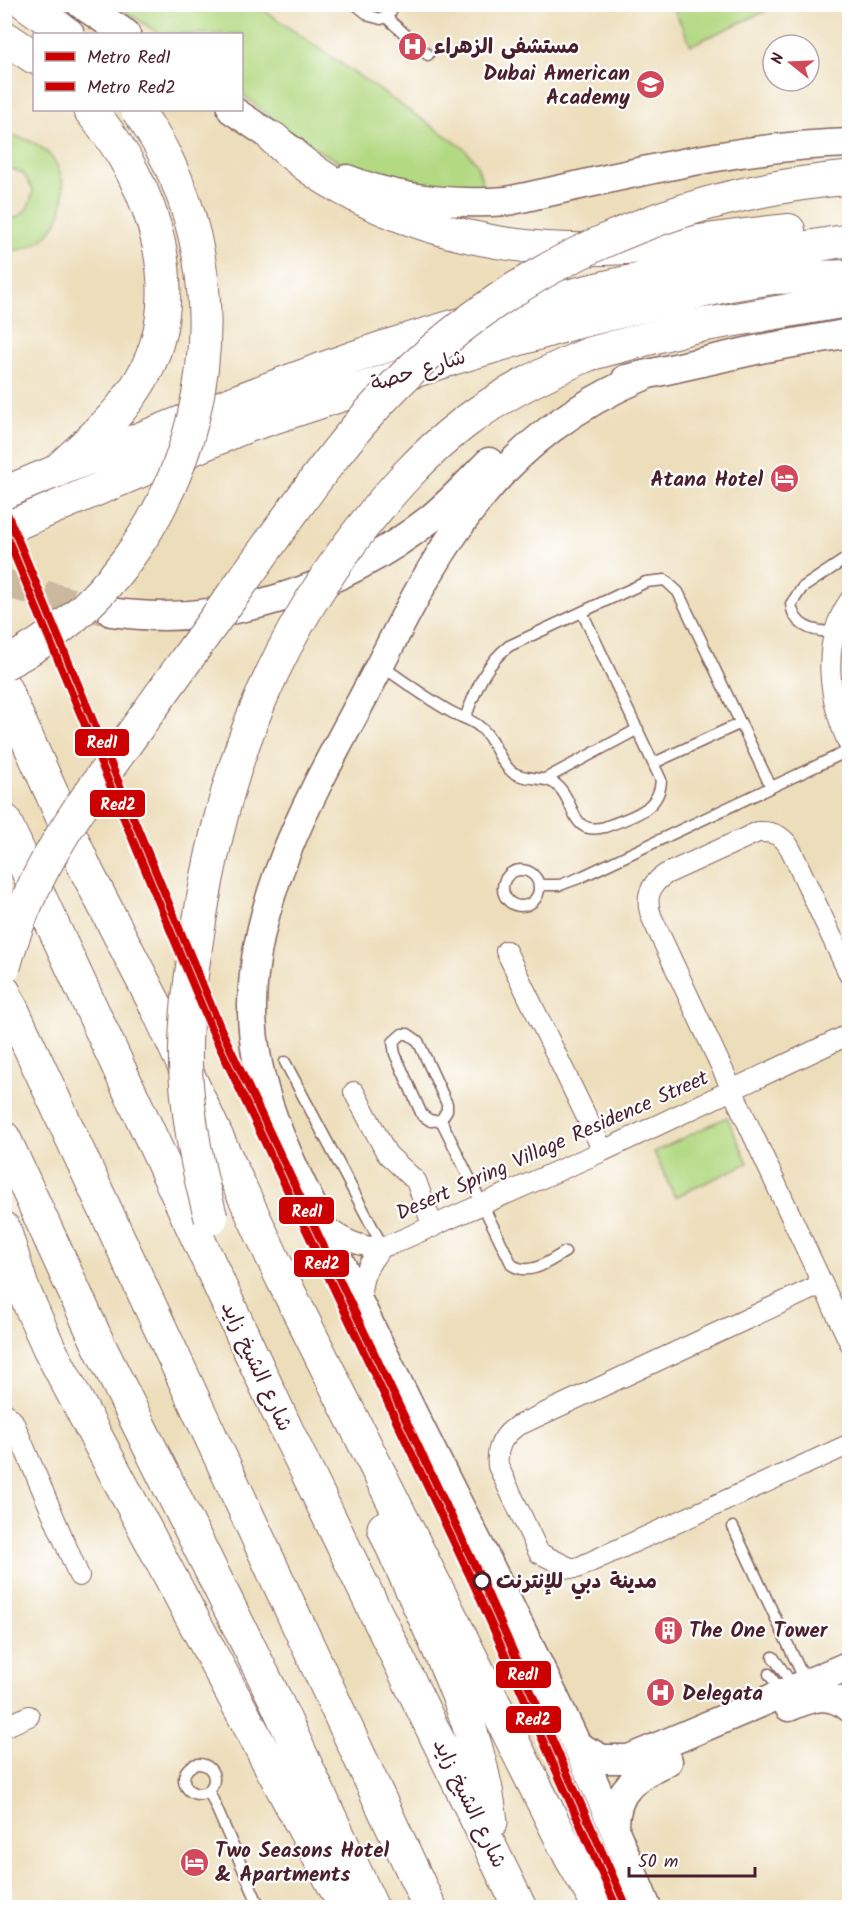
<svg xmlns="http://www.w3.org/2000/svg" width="854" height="1912" font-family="Kalam,'Playpen Sans Arabic',sans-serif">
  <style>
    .green { fill: #b4d983; stroke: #7f7c57; stroke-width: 1.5 }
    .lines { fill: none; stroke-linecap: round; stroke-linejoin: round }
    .secondary-tunnel { stroke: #ccb89e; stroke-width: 28; stroke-dasharray: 28 14; stroke-linecap: butt }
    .lane-casing { stroke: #83625d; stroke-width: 13 }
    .street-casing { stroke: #83625d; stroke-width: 22 }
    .secondary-casing { stroke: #83625d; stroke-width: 31 }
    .primary-casing { stroke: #83625d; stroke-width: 34 }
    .highway-casing { stroke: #83625d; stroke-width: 35 }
    .lane { stroke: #fff; stroke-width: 10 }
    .street { stroke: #fff; stroke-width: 20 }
    .secondary { stroke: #fff; stroke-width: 28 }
    .primary { stroke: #fff; stroke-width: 32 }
    .highway { stroke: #fff; stroke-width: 33 }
    .primary-bridge-casing { stroke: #83625d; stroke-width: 34; stroke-linecap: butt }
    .highway-bridge-casing { stroke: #83625d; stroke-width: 35; stroke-linecap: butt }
    .primary-bridge { stroke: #fff; stroke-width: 32 }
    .highway-bridge { stroke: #fff; stroke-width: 33 }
    .metro-1-casing { stroke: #fff; stroke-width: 12 }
    .metro-2-casing { stroke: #fff; stroke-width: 12 }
    .metro-1 { stroke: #c00; stroke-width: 8 }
    .metro-2 { stroke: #c00; stroke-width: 8 }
    .stop-dot { fill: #fff; stroke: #4a1f2b; stroke-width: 3 }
    .labels { text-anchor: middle; stroke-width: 4.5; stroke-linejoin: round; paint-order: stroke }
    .poi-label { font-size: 21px; font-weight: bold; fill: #4a1f2b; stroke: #fff; text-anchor: start }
    .street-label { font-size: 21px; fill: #4a1f2b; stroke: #fff }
    .stop-label { font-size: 21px; font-weight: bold; fill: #4a1f2b; stroke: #fff; text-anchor: start }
    .line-badge { stroke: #fff; stroke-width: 2 }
    .badge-label { font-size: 16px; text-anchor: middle; font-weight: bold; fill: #fff }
  </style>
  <rect width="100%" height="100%" fill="#fff"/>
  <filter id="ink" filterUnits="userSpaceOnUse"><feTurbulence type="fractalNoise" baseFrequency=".0167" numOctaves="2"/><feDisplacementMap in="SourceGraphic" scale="12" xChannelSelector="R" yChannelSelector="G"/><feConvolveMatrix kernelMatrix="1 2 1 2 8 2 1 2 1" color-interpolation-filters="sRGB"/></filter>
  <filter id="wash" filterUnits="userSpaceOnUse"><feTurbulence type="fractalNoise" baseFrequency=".008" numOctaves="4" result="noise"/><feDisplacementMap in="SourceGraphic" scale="24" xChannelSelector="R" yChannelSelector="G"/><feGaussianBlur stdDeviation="1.35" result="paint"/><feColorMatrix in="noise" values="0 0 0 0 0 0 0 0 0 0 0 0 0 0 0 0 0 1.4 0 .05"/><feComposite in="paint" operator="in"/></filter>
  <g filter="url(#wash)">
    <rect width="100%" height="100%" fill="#eddebb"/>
    <path class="green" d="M115,5H256L465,149L477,164L485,192H460L364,175L299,140L242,94V34H160Z
      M672,5H779L691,45Z
      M5,135C92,143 74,256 5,250V219C23,220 31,206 33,190L23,173L5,167Z
      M727,1117L748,1163L675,1197L654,1152Z"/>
  </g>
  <g filter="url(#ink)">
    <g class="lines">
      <path class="secondary-tunnel" d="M4,583L104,611"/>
      <defs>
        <path id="lane" d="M355,4L370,16L381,19L391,12L393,4
          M386,17L428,55
          M834,632C814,632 794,627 791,604L802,588L850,556
          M380,665C404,681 427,699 453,713C462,718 473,720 481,728C495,739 498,761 512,772C527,782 546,774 559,787C576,804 570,836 605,827C630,817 660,811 661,780L582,612
          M465,718C476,691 484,665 509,646L646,582L665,580L678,592L771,787
          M654,763L741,723
          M545,779L638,729
          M503 888a18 18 0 1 1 36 0a18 18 0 1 1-36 0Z
          M539,885H560L579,878L850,750
          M402,1034H408L418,1041L447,1104V1110L441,1120L431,1121L422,1115L395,1054L393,1042Z
          M285,1062L383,1247
          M441,1120L512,1265C530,1277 549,1261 565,1252
          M733,1527L806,1683
          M773,1657L795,1688
          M769,1674L782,1693
          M184 1779a15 15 0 1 1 30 0a15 15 0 1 1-30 0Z
          M209,1791L260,1908"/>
        <path id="street" d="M850,600C819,644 829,701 850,747
          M506,951L603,1151
          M850,976L791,850C784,836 774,831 758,832L666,874C648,885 645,900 652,918L850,1343
          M354,1092L387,1154L416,1181L433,1227
          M323,1224C342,1239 368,1253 392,1244L603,1151L850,1034
          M822,1284L517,1426C502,1436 496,1448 498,1466L539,1553L570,1568H577L850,1444
          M361,1304C359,1282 367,1263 383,1247
          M4,1412L13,1421L79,1576
          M4,1727L29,1716"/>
        <path id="secondary" d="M81,4L126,34
          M232,110L293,151
          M347,179C399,200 452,205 507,201C621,177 732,146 850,143
          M644,376C501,436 444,537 378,669C324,774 254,883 252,1005C251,1106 310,1196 351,1285C423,1440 505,1590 577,1745C602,1799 625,1853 647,1908
          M626,379L760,349L850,333
          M111,612C224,629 341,589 430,519C451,502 470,481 489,462
          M789,1707C812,1697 829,1691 850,1708
          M578,1746L602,1759H629L850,1665
          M615,1828C614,1791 636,1775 668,1761"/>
        <path id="primary" d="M26,4L68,34
          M273,138C358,218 487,253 603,249C665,248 727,236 789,230
          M4,493C58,469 114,449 169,427C239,400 309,372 381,348C534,299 691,265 850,240
          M4,529L245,427L452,359L575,323L730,285L773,278L850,276"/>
        <path id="highway" d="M4,37L34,57
          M589,354L691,327L850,300
          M57,471C83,446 113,422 133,392C195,304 155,184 90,110
          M4,687L87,872L158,1010L282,1278L570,1856L600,1908
          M4,820L288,1433L520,1908
          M4,992L430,1908
          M4,1138L97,1341L276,1701L372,1908
          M4,1229L22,1287L49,1348L346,1908
          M384,1528C425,1623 479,1717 491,1822"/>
      </defs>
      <use href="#lane" class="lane-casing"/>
      <use href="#street" class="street-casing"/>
      <use href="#secondary" class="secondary-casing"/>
      <use href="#primary" class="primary-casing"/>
      <use href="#highway" class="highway-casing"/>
      <use href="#lane" class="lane"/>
      <use href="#street" class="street"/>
      <use href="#secondary" class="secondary"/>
      <use href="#primary" class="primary"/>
      <use href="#highway" class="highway"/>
      <defs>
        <path id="primary-bridge" d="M4,664C202,564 267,288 137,110"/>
        <path id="highway-bridge" d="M4,967C18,911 45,860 77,812C131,735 187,659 242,582C287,520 330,455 382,399C505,268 672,193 850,178
          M211,1218C198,1171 189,1125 186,1077C183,1025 191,975 199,924C223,775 265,655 357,534C389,493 422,455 464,423C502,394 545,373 589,354"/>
      </defs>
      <use href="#primary-bridge" class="primary-bridge-casing"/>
      <use href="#highway-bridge" class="highway-bridge-casing"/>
      <use href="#primary-bridge" class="primary-bridge"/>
      <use href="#highway-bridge" class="highway-bridge"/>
      <defs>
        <path id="metro-1" d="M4,506L221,1029L482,1581L627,1908"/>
        <path id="metro-2" d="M4,530L213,1033L474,1585L617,1908"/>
      </defs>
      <use href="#metro-1" class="metro-1-casing"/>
      <use href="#metro-2" class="metro-2-casing"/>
      <use href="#metro-1" class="metro-1"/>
      <use href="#metro-2" class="metro-2"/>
    </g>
  </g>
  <defs>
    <symbol id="hospital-disc" viewBox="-11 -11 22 22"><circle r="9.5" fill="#d1495b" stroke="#fff"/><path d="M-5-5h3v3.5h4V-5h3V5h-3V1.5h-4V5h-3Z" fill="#fff"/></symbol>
    <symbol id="school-disc" viewBox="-11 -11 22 22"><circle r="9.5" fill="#d1495b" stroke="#fff"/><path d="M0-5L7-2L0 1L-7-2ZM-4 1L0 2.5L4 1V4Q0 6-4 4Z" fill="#fff"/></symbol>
    <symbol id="hotel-disc" viewBox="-11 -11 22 22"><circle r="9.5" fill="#d1495b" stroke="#fff"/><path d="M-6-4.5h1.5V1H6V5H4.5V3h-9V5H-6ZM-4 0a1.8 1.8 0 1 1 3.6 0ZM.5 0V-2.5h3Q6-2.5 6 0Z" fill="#fff"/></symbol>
    <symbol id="building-disc" viewBox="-11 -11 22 22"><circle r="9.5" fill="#d1495b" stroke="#fff"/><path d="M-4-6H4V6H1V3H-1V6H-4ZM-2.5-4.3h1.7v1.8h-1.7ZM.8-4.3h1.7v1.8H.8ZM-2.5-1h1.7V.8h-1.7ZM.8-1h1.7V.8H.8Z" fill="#fff"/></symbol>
  </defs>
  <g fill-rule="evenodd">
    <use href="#hospital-disc" x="396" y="30" width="33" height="33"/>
    <use href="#school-disc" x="634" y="68" width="33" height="33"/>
    <use href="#hotel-disc" x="768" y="462" width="33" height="33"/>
    <use href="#building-disc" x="652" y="1614" width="33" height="33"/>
    <use href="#hospital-disc" x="644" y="1676" width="33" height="33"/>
    <use href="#hotel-disc" x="178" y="1846" width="33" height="33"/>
  </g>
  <circle class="stop-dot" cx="482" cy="1581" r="8"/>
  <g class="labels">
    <g class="poi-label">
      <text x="434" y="53">مستشفى الزهراء</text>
      <text x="630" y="80" text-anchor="end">Dubai American<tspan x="630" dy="24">Academy</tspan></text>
      <text x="763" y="486" text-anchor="end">Atana Hotel</text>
      <text x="689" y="1637">The One Tower</text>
      <text x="682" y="1700">Delegata</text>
      <text x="215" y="1857">Two Seasons Hotel<tspan x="215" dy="24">&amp; Apartments</tspan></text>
    </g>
    <g class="street-label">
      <text transform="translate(418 370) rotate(-17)" y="7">شارع حصة</text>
      <text transform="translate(552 1145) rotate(-24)" y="7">Desert Spring Village Residence Street</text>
      <text transform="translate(257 1366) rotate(65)" y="7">شارع الشيخ زايد</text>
      <text transform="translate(470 1803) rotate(64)" y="7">شارع الشيخ زايد</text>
    </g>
    <g class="stop-label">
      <text x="496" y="1588">مدينة دبي للإنترنت</text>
    </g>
  </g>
  <g class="line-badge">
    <rect x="74" y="728" width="56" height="29" rx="6" fill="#c00"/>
    <rect x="89" y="789" width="57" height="29" rx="6" fill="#c00"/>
    <rect x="278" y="1196" width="57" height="29" rx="6" fill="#c00"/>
    <rect x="293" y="1249" width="57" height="29" rx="6" fill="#c00"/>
    <rect x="495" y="1660" width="57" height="29" rx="6" fill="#c00"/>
    <rect x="505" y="1705" width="57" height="29" rx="6" fill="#c00"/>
  </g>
  <g class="badge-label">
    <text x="102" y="748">Red1</text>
    <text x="118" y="810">Red2</text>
    <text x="307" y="1217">Red1</text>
    <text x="322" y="1269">Red2</text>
    <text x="523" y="1680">Red1</text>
    <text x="533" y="1725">Red2</text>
  </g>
  <rect width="854" height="1912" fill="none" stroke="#fff" stroke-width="24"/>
  <rect x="33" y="33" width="210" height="78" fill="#ffffff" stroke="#b7a5aa" stroke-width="1.5"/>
  <rect x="45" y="52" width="30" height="9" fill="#cc0000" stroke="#b7a5aa" stroke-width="1.5"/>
  <text x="87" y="63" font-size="18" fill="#4a1f2b">Metro Red1</text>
  <rect x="45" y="82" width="30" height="9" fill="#cc0000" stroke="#b7a5aa" stroke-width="1.5"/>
  <text x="87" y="93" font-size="18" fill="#4a1f2b">Metro Red2</text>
  <g transform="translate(791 63) rotate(288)"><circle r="28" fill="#ffffff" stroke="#b7a5aa" stroke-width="1.5"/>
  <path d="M0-4.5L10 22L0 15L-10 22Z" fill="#d1495b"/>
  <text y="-9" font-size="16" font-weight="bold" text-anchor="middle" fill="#4a1f2b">N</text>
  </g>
  <path d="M629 1867v9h126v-9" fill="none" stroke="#4a1f2b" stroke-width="3"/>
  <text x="638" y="1867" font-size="18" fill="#4a1f2b" stroke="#ffffff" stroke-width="4.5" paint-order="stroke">50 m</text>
</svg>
